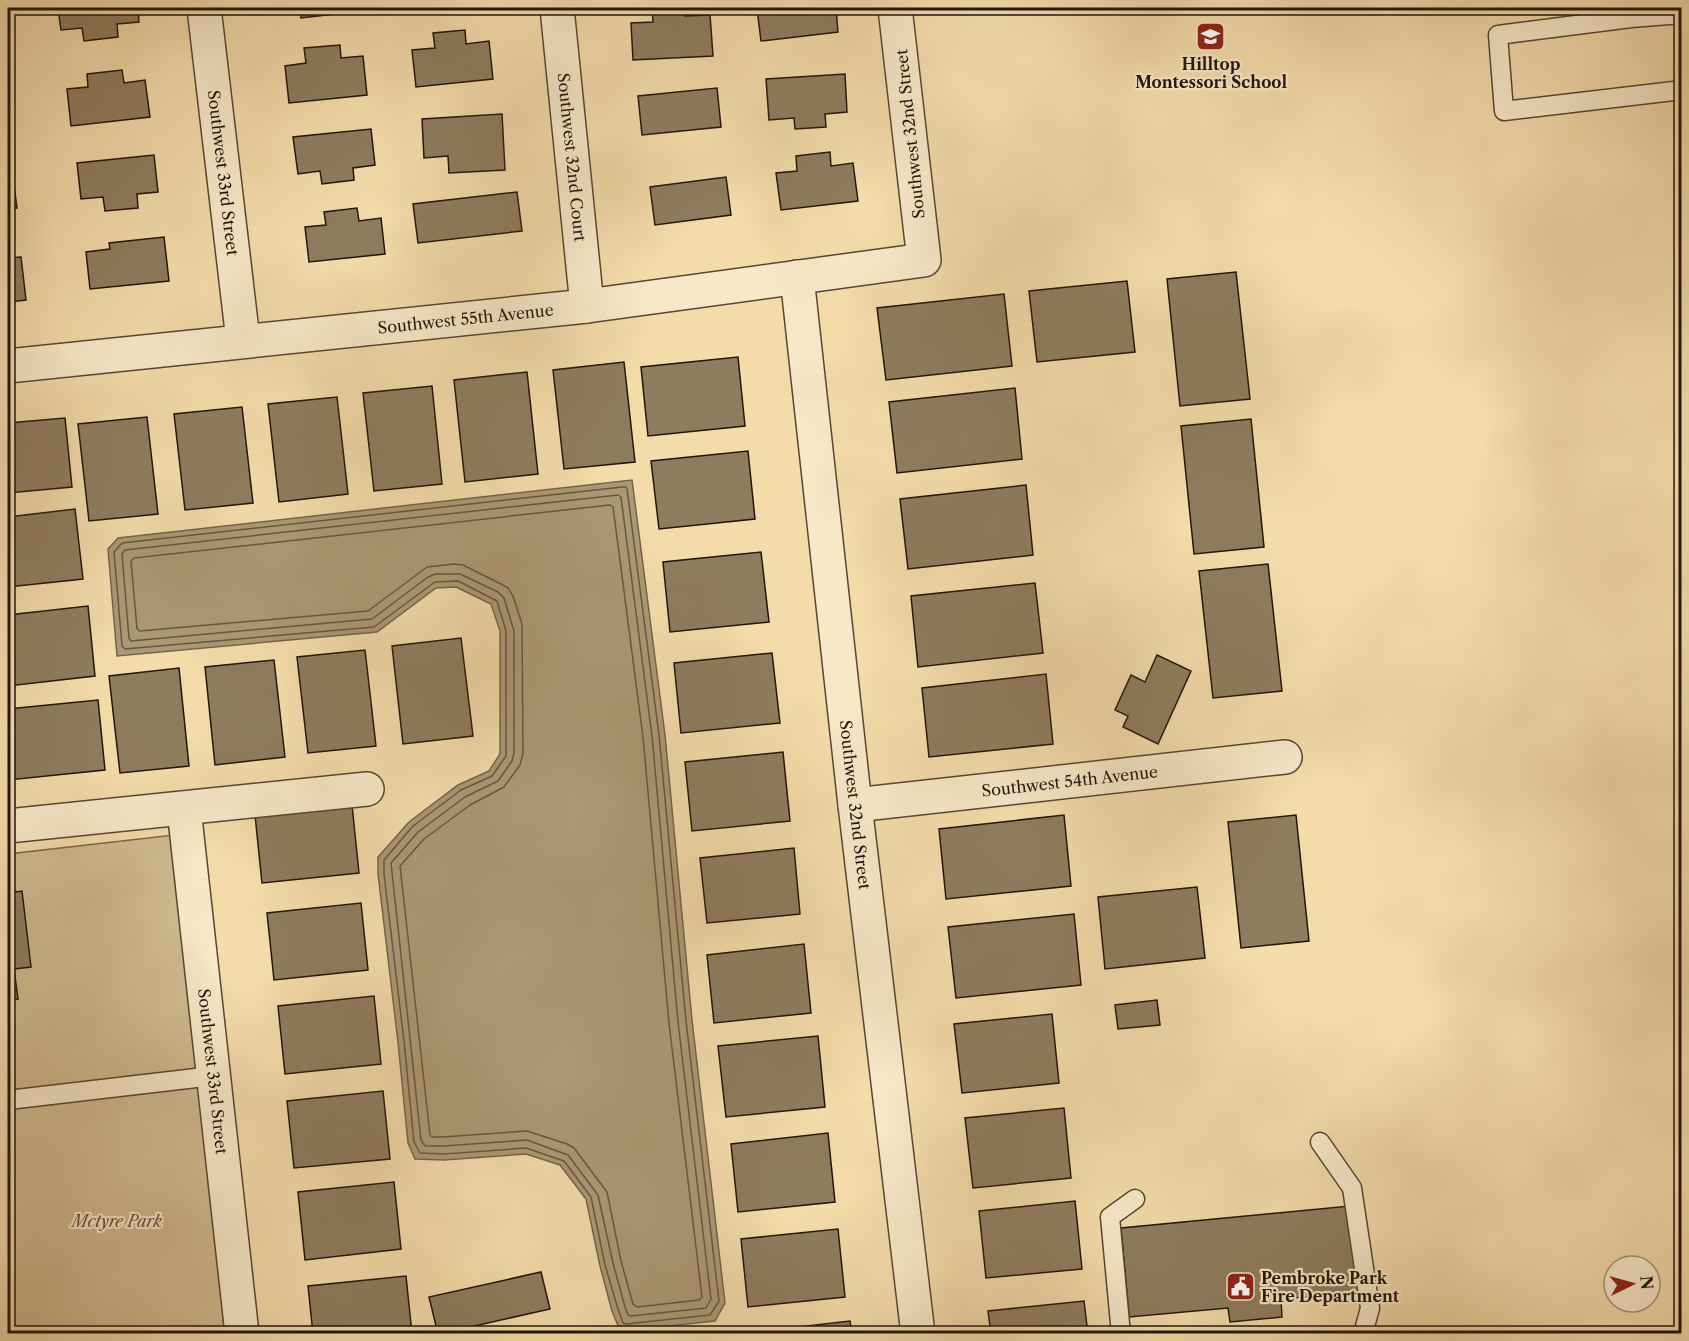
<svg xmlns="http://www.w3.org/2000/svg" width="1689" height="1341" font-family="'Libre Caslon Text',serif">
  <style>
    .green { fill: #cfba8f; stroke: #78684d; stroke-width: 1.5 }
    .water { fill: #ab9874; stroke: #73644a; stroke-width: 1.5 }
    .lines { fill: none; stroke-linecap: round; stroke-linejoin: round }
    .shore { stroke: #665740; stroke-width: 1.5 }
    .building { fill: #8e7c5e; stroke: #20160b; stroke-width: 1.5 }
    .lane-casing { stroke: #554733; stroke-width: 21 }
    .street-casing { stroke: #554733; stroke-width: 36 }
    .lane { stroke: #f7e8c8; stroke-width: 18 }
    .street { stroke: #f7e8c8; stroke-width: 33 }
    .labels { text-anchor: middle; stroke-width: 4.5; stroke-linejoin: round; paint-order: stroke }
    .poi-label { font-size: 16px; font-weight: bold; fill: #20160b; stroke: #f7e8c8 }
    .street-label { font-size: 16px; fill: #20160b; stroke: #f7e8c8 }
    .park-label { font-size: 16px; font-style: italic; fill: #5d4f39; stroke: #f7e8c8 }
  </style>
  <rect width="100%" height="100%" fill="#f3dbaa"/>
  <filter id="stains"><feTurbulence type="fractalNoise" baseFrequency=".00333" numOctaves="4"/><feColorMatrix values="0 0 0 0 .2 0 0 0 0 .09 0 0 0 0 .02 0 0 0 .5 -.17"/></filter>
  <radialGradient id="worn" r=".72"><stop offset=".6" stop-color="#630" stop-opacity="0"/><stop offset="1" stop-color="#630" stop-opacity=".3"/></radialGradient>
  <path class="green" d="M183,834L240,1333H8V854Z"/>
  <path class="water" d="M632,480L665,735L692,1020L725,1303L715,1321L622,1331L619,1328L612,1311L600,1266L586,1199L560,1165L526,1154L444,1160L415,1159L408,1143L398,1042L378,874V857L409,822L458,785L489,771L500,754V631L491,604L456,587L436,588L377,632L117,656L108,549L118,538Z"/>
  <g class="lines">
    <path class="shore" d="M622,487H626L627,489L659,735L686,1021L719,1301L710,1315L626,1324L623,1323L618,1309L605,1265L591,1197L564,1161L526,1148L444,1154L420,1153L414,1142L404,1041L384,874V860L413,826L461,790L492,776L506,756V631L497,601L458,581L435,582L374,627L125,649L122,646L114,552L122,543Z
      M618,495L621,497L652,736L678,1022L711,1299L706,1308L631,1316L628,1315L625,1307L613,1263L598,1195L568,1155L527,1140L444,1146H425L421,1140L391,863L418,832L465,797L498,781L512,761L514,753V631L504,598L498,592L460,574H435L428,577L372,619L131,641L129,638L122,554L125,550Z
      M610,505L613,507L643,737L669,1023L702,1297L699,1300L637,1307L633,1304L621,1261L607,1192L574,1148L567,1144L527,1131L443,1137H432L430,1135L400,866L424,839L470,805L504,787L520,765L523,753L522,624L513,596L508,588L501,584L463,565L454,564L427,567L368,611L140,631L137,629L131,561L134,558Z"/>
  </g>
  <path class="building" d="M58,8H138L139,22L117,24L118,37L84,41L82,28L61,30Z
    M300,8H335V14L301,18Z
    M652,8H685V16L710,15L713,56L633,60L631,23L653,22Z
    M769,8H836L838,32L761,41L757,9Z
    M465,30L466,44L489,41L493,79L416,87L412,50L435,48L433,33Z
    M340,45L341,58L363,56L367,95L289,103L285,66L306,63L304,48Z
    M122,70L124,83L145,80L150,117L71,126L67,89L88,87L87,74Z
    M845,74L847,112L825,114L826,127L795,129L794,118L769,120L766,79Z
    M717,88L721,127L642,135L638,96Z
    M502,114L505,170L449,173L448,156L424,158L422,119Z
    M371,129L375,165L353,168L354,180L322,184L320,171L298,174L293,137Z
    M830,152L831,166L853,163L858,201L781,210L776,173L797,171L796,156Z
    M154,155L158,192L137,194L138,208L105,211L103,197L81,199L77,163Z
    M12,170L17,208L8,209V171Z
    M726,177L731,215L655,225L650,187Z
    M517,192L522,231L418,243L413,204Z
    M357,208L359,221L381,218L385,254L309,262L305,227L326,225L324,212Z
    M164,237L169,281L90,289L86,252L110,249L109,243Z
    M21,257L26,300L8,302V258Z
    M1236,272L1250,399L1180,406L1167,279Z
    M1127,281L1135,352L1037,362L1029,291Z
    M1004,294L1012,366L886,380L877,308Z
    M738,357L745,426L648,436L641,367Z
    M624,362L635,462L564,469L553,370Z
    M527,372L538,474L465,482L454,380Z
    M432,386L442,484L374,491L363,393Z
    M1015,388L1022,459L897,473L889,402Z
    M337,397L348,494L279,502L268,404Z
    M242,407L253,503L185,510L174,414Z
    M147,417L158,514L89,521L78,424Z
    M65,418L72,487L8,493V423Z
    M1251,419L1264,547L1194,554L1181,426Z
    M748,451L755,519L659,529L651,461Z
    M1026,485L1033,555L908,569L900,499Z
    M75,509L83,579L8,587V517Z
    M761,552L769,622L670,632L663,562Z
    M1268,564L1282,691L1213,698L1199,571Z
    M1035,583L1043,653L918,667L911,596Z
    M88,606L95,676L8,686V615Z
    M461,638L473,736L403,744L392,646Z
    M365,650L376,746L308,753L297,657Z
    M772,653L780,723L681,733L674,663Z
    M1157,655L1191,671L1158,744L1123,727L1128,716L1115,710L1131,675L1145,682Z
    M274,660L285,757L215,765L205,667Z
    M179,668L189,766L120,773L109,676Z
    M1046,674L1053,744L929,757L922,688Z
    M98,700L105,770L8,780V709Z
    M783,752L790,821L692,831L685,762Z
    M352,805L359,873L262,883L255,815Z
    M1064,815L1071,886L946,899L939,829Z
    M1296,815L1309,941L1241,948L1228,822Z
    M794,848L800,914L707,923L700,858Z
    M1197,887L1205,958L1105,969L1098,897Z
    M22,891L31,967L14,969L18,999L8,1000V893Z
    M361,903L368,970L274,980L267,913Z
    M1074,914L1081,985L956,998L948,927Z
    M804,944L811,1013L714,1023L707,955Z
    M374,996L381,1064L285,1074L278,1006Z
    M1157,1000L1160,1025L1118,1029L1115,1005Z
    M1052,1014L1059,1083L962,1093L954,1024Z
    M818,1036L825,1107L726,1117L718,1046Z
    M383,1091L390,1159L294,1168L287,1101Z
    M1064,1108L1071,1178L973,1188L965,1118Z
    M828,1133L835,1202L738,1212L731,1144Z
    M394,1182L401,1249L305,1260L298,1192Z
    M1075,1201L1082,1269L986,1278L979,1211Z
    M1350,1206L1358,1292L1281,1299L1282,1317L1230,1322L1228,1308L1129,1317L1121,1228Z
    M838,1229L845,1297L748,1307L741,1239Z
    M541,1272L550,1309L438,1334L429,1297Z
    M406,1276L412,1334H313L308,1286Z
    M1084,1301L1088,1334H991L988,1311Z
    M850,1321L852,1334H781V1329Z"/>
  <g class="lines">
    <defs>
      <path id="lane" d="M1682,14L1631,18L1498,35L1504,111L1682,90
        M8,1100L213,1076
        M1320,1142L1352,1188L1370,1308L1363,1334
        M1121,1334L1110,1217L1135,1199"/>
      <g id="street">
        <path id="s1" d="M204,8L243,340"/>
        <path id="s2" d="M557,8L587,306"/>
        <path id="s3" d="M797,277L855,805L918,1334"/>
        <path id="s4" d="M8,366L587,306L924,260L895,8"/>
        <path id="s5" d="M855,805L1285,757"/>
        <path id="s6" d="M184,809L242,1334"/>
        <path d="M8,826L367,789"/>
      </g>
    </defs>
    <use href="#lane" class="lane-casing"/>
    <use href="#street" class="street-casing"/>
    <use href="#lane" class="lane"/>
    <use href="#street" class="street"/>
  </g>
  <defs>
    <symbol id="school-square" viewBox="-11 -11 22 22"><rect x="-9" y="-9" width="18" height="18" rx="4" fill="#8f2418" stroke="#f7e8c8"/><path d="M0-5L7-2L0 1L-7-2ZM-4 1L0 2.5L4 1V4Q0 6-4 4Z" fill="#fff"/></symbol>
    <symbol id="civic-square" viewBox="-11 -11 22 22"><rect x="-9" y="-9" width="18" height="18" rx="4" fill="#8f2418" stroke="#f7e8c8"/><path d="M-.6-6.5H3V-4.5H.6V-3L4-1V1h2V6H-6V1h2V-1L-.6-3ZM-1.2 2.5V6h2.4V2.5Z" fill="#fff"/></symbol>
  </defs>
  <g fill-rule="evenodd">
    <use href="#school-square" x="1194" y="20" width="33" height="33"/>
    <use href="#civic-square" x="1224" y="1270" width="33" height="33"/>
  </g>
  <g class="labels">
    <g class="poi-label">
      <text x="1211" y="70">Hilltop<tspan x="1211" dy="18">Montessori School</tspan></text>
      <text x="1261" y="1284" text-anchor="start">Pembroke Park<tspan x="1261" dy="18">Fire Department</tspan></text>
    </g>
    <g class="street-label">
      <text transform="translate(910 134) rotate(-96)" y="6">Southwest 32nd Street</text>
      <text dy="6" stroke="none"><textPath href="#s2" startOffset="150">Southwest 32nd Court</textPath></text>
      <text dy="6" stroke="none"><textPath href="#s1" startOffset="166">Southwest 33rd Street</textPath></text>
      <text dy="6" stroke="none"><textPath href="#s4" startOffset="460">Southwest 55th Avenue</textPath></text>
      <text dy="6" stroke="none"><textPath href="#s5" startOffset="216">Southwest 54th Avenue</textPath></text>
      <text dy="6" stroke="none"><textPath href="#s3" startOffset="531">Southwest 32nd Street</textPath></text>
      <text dy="6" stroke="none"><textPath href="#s6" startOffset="264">Southwest 33rd Street</textPath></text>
    </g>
    <g class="park-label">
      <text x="117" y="1227">Mctyre Park</text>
    </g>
  </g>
  <rect width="1689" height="1341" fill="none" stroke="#f3dbaa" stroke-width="30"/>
  <rect x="9" y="9" width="1671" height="1323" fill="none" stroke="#20160b" stroke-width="3"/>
  <rect x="15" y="15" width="1659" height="1311" fill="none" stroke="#20160b" stroke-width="1.5"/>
  <g transform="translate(1632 1284) rotate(85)"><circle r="28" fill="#f7e8c8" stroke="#a1947c" stroke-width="1.5"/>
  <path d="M0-4.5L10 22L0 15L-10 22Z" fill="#8f2418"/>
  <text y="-9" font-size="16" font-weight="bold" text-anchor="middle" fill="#20160b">N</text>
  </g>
  <rect width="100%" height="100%" filter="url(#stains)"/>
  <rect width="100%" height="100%" fill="url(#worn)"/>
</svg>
